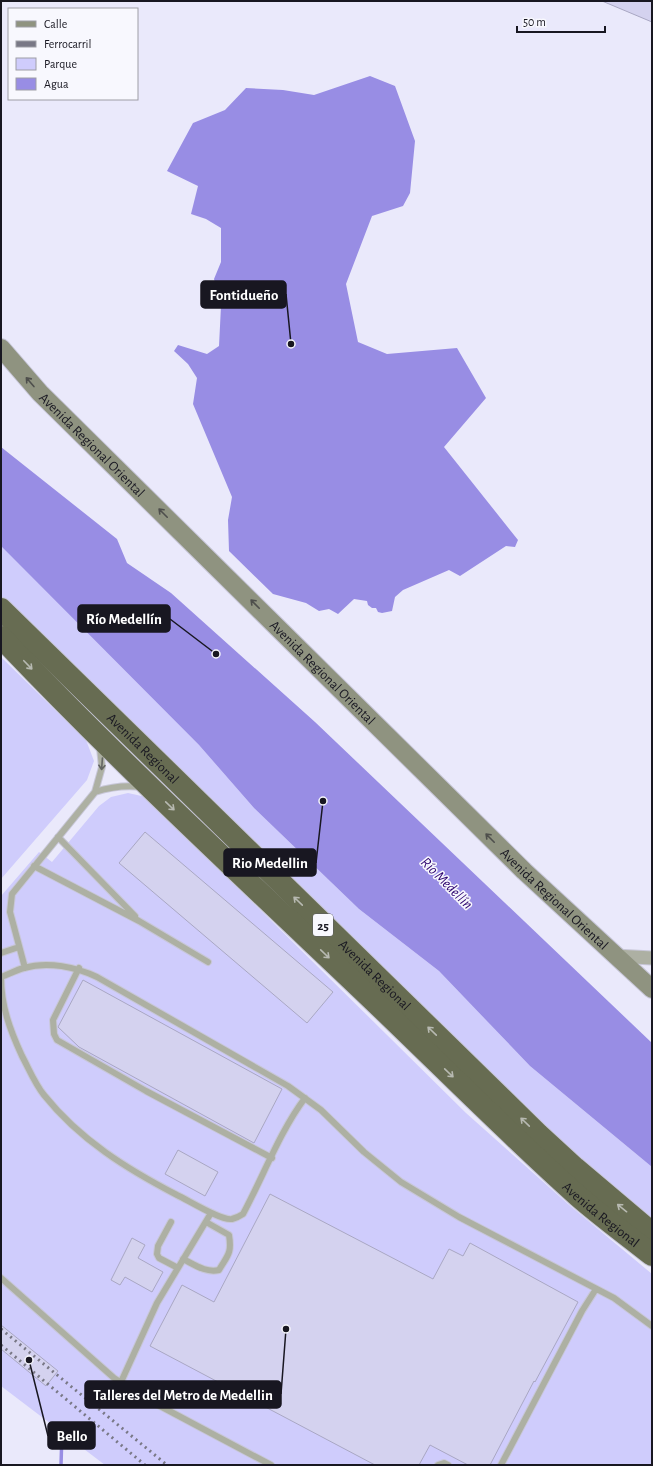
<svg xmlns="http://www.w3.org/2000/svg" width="653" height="1466" font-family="'Alegreya Sans',sans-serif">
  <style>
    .green { fill: #cfccfc }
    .water { fill: #988de4 }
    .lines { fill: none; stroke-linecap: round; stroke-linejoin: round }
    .stream { stroke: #988de4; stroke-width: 3.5 }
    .building { fill: #d4d2ef; stroke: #a9a7c3 }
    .lane-casing { stroke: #c8c7d8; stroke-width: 8 }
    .street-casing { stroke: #c8c7d8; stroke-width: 15 }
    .secondary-casing { stroke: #c8c7d8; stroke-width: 20 }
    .highway-casing { stroke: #c8c7d8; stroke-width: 24 }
    .lane { stroke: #adb0a3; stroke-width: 6 }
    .street { stroke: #adb0a3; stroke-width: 13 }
    .secondary { stroke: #8f9380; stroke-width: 18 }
    .highway { stroke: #676c52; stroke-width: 22 }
    .rail { stroke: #797886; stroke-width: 3; stroke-dasharray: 2 4; stroke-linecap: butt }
    .oneway { stroke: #4e4f4c }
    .oneway2 { stroke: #b7b9b1 }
    .oneway3 { stroke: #626462 }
    .labels { text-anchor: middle; stroke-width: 3; stroke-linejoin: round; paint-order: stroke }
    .shield { fill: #f8f8fe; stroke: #5b5a63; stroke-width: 1 }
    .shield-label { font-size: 13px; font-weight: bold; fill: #181721 }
    .street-label { font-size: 14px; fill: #181721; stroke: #f8f8fe }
    .water-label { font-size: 15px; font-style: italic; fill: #2d046f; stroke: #f8f8fe }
    .leader { fill: none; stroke: #181721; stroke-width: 1.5 }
    .callout-dot { fill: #181721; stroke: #f8f8fe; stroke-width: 1.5 }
    .callout { fill: #181721; stroke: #181721; stroke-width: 1.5 }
    .callout-label { font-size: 15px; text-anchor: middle; font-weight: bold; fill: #fff }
  </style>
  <rect width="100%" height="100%" fill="#eae9fb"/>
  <path class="green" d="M1,546L199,745L254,808L359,909L439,971L530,1066L652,1167V1223L509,1096L1,598Z
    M1,657L86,740L94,761L87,780L1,879Z
    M128,793L146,797L466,1113L568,1204L652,1274V1465H105L1,1386V896L39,852L52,862L99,806L111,797Z"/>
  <path class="water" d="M370,76L395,86L415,141L410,193L403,206L372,216L346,284L358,342L387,354L457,348L486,398L444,447L518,540L515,547L506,546L460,576L449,570L403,590L395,597L392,611L382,613L378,612L376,608H372L368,605L367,601L354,599L338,614L329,609L319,611L306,603L273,594L229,551L228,520L232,497L193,404L197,378L188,364L174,351L178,345L207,354L219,346L221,306L214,279L221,262V228L206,219L191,214L198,186L167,171L193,123L225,110L246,88L283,90L314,95Z
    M1,447L117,539L127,563L171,593L315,722L652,1043V1167L530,1066L439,971L359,909L254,808L199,745L1,546Z"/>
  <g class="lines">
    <path class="stream" d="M61,1465L62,1433"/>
  </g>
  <path class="building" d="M602,1H652V22Z
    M145,832L333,992L307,1023L119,863Z
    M83,980L282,1089L254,1143L79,1047L58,1027Z
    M178,1150L218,1172L205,1196L165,1174Z
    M270,1194L433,1279L449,1249L463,1256L470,1243L578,1302L535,1382L534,1381L490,1465H468L430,1445L419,1465H375L150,1346L182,1285L214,1302Z
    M132,1238L145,1245L138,1258L163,1272L152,1292L125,1277L120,1285L111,1280Z
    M1,1325L58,1371L46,1386L1,1349Z"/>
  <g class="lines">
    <defs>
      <path id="lane" d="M95,792C111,787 124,785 141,787
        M58,837L135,916
        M34,866L139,921L208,962
        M1,953L19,947
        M25,968L10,912L12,894L95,792L102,767L100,748
        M79,968L53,1020L54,1034L57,1040L146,1091L272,1158
        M1,977C9,974 16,970 24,968C48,961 76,967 97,977L288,1086L321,1110L364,1152L401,1182L459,1217L614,1298L652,1326
        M1,977C1,1006 10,1030 22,1056C29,1069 35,1084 44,1095C80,1140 127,1169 177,1195C188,1200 221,1221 232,1219C236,1218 240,1216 243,1214C263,1177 280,1131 305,1098
        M171,1222L158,1246L157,1254L159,1258L178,1268
        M183,1259C195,1265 206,1273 219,1270C228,1255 232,1253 229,1235L206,1222
        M1,1278L114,1378L145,1398L271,1465
        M121,1382L157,1303L211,1213
        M438,1465L444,1463L448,1465
        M501,1465L582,1311L596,1289"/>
      <path id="street" d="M615,956L652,958"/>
      <g id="secondary">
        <path id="s1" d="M1,348L40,393L524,871L652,989"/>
      </g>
      <g id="highway">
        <path id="s2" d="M1,609L538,1134L575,1168L652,1233"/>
        <path id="s3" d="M1,637C115,757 236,870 356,984C430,1054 502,1128 578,1196C602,1217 627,1235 652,1255"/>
      </g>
    </defs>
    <use href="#lane" class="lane-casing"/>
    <use href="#street" class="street-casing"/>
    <use href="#secondary" class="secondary-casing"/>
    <use href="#highway" class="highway-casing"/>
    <use href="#lane" class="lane"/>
    <use href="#street" class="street"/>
    <use href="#secondary" class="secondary"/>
    <use href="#highway" class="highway"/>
    <path class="rail" d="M1,1329L167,1465
      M1,1345L145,1465"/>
  </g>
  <defs><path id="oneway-shaft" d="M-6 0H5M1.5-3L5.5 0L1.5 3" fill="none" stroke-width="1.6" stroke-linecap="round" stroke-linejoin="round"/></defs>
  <g class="oneway">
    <use href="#oneway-shaft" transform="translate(30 382) rotate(-131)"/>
    <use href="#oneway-shaft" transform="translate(163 513) rotate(-135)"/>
    <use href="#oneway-shaft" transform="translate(255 604) rotate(-135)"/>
    <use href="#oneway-shaft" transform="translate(490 838) rotate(-135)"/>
  </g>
  <g class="oneway2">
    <use href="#oneway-shaft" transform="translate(28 665) rotate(46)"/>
    <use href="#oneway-shaft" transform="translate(170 806) rotate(44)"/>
    <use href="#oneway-shaft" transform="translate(298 901) rotate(-136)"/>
    <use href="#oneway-shaft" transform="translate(325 954) rotate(44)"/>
    <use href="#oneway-shaft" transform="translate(432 1031) rotate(-136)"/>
    <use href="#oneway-shaft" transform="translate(449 1073) rotate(44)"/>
    <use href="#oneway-shaft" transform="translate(525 1122) rotate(-136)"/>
    <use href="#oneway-shaft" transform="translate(622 1208) rotate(-141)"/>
  </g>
  <use class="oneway3" href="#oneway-shaft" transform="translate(102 764) rotate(94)"/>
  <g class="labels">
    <rect class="shield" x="313" y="914" width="20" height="22" rx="3"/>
    <g class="shield-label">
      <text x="323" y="930">25</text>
    </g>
    <g class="street-label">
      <text dy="5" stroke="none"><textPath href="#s1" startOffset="133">Avenida Regional Oriental</textPath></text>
      <text dy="5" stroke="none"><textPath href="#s1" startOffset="457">Avenida Regional Oriental</textPath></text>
      <text dy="5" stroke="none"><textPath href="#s2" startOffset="199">Avenida Regional</textPath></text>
      <text dy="5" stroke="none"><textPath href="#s1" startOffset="781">Avenida Regional Oriental</textPath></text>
      <text dy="5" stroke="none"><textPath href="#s2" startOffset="523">Avenida Regional</textPath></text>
      <text dy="5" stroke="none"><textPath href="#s3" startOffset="833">Avenida Regional</textPath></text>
    </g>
    <g class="water-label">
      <text transform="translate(447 883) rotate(45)" y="5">Río Medellín</text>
    </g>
  </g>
  <path class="leader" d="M291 344L286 294M216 654L170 619M323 801L316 863M286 1329L281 1394M29 1360L48 1436"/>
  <g class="callout-dot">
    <circle cx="291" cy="344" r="4"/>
    <circle cx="216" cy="654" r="4"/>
    <circle cx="323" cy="801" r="4"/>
    <circle cx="286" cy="1329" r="4"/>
    <circle cx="29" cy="1360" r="4"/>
  </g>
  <g class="callout">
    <rect x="201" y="281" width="85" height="27" rx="4"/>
    <rect x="78" y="605" width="92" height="27" rx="4"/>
    <rect x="224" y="849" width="92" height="27" rx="4"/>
    <rect x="85" y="1381" width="196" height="27" rx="4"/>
    <rect x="48" y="1422" width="47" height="27" rx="4"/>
  </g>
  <g class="callout-label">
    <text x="244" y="300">Fontidueño</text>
    <text x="124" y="624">Río Medellín</text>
    <text x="270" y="868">Rio Medellin</text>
    <text x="183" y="1400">Talleres del Metro de Medellin</text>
    <text x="72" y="1441">Bello</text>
  </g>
  <rect width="653" height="1466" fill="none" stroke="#181721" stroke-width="4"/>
  <rect x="8" y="8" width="130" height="92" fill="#f8f8fe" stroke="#9e9ea6"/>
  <rect x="16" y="21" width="20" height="6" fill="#8f9380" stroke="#9e9ea6"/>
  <text x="44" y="28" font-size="12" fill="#181721">Calle</text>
  <rect x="16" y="41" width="20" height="6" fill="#797886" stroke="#9e9ea6"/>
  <text x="44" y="48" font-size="12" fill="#181721">Ferrocarril</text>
  <rect x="16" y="58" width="20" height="12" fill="#cfccfc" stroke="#9e9ea6"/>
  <text x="44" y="68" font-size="12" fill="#181721">Parque</text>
  <rect x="16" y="78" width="20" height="12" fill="#988de4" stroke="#9e9ea6"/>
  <text x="44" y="88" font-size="12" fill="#181721">Agua</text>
  <path d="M517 26v6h88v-6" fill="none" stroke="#181721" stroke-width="2"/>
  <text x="523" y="26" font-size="12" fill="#181721" stroke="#f8f8fe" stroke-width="3" paint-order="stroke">50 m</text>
</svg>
